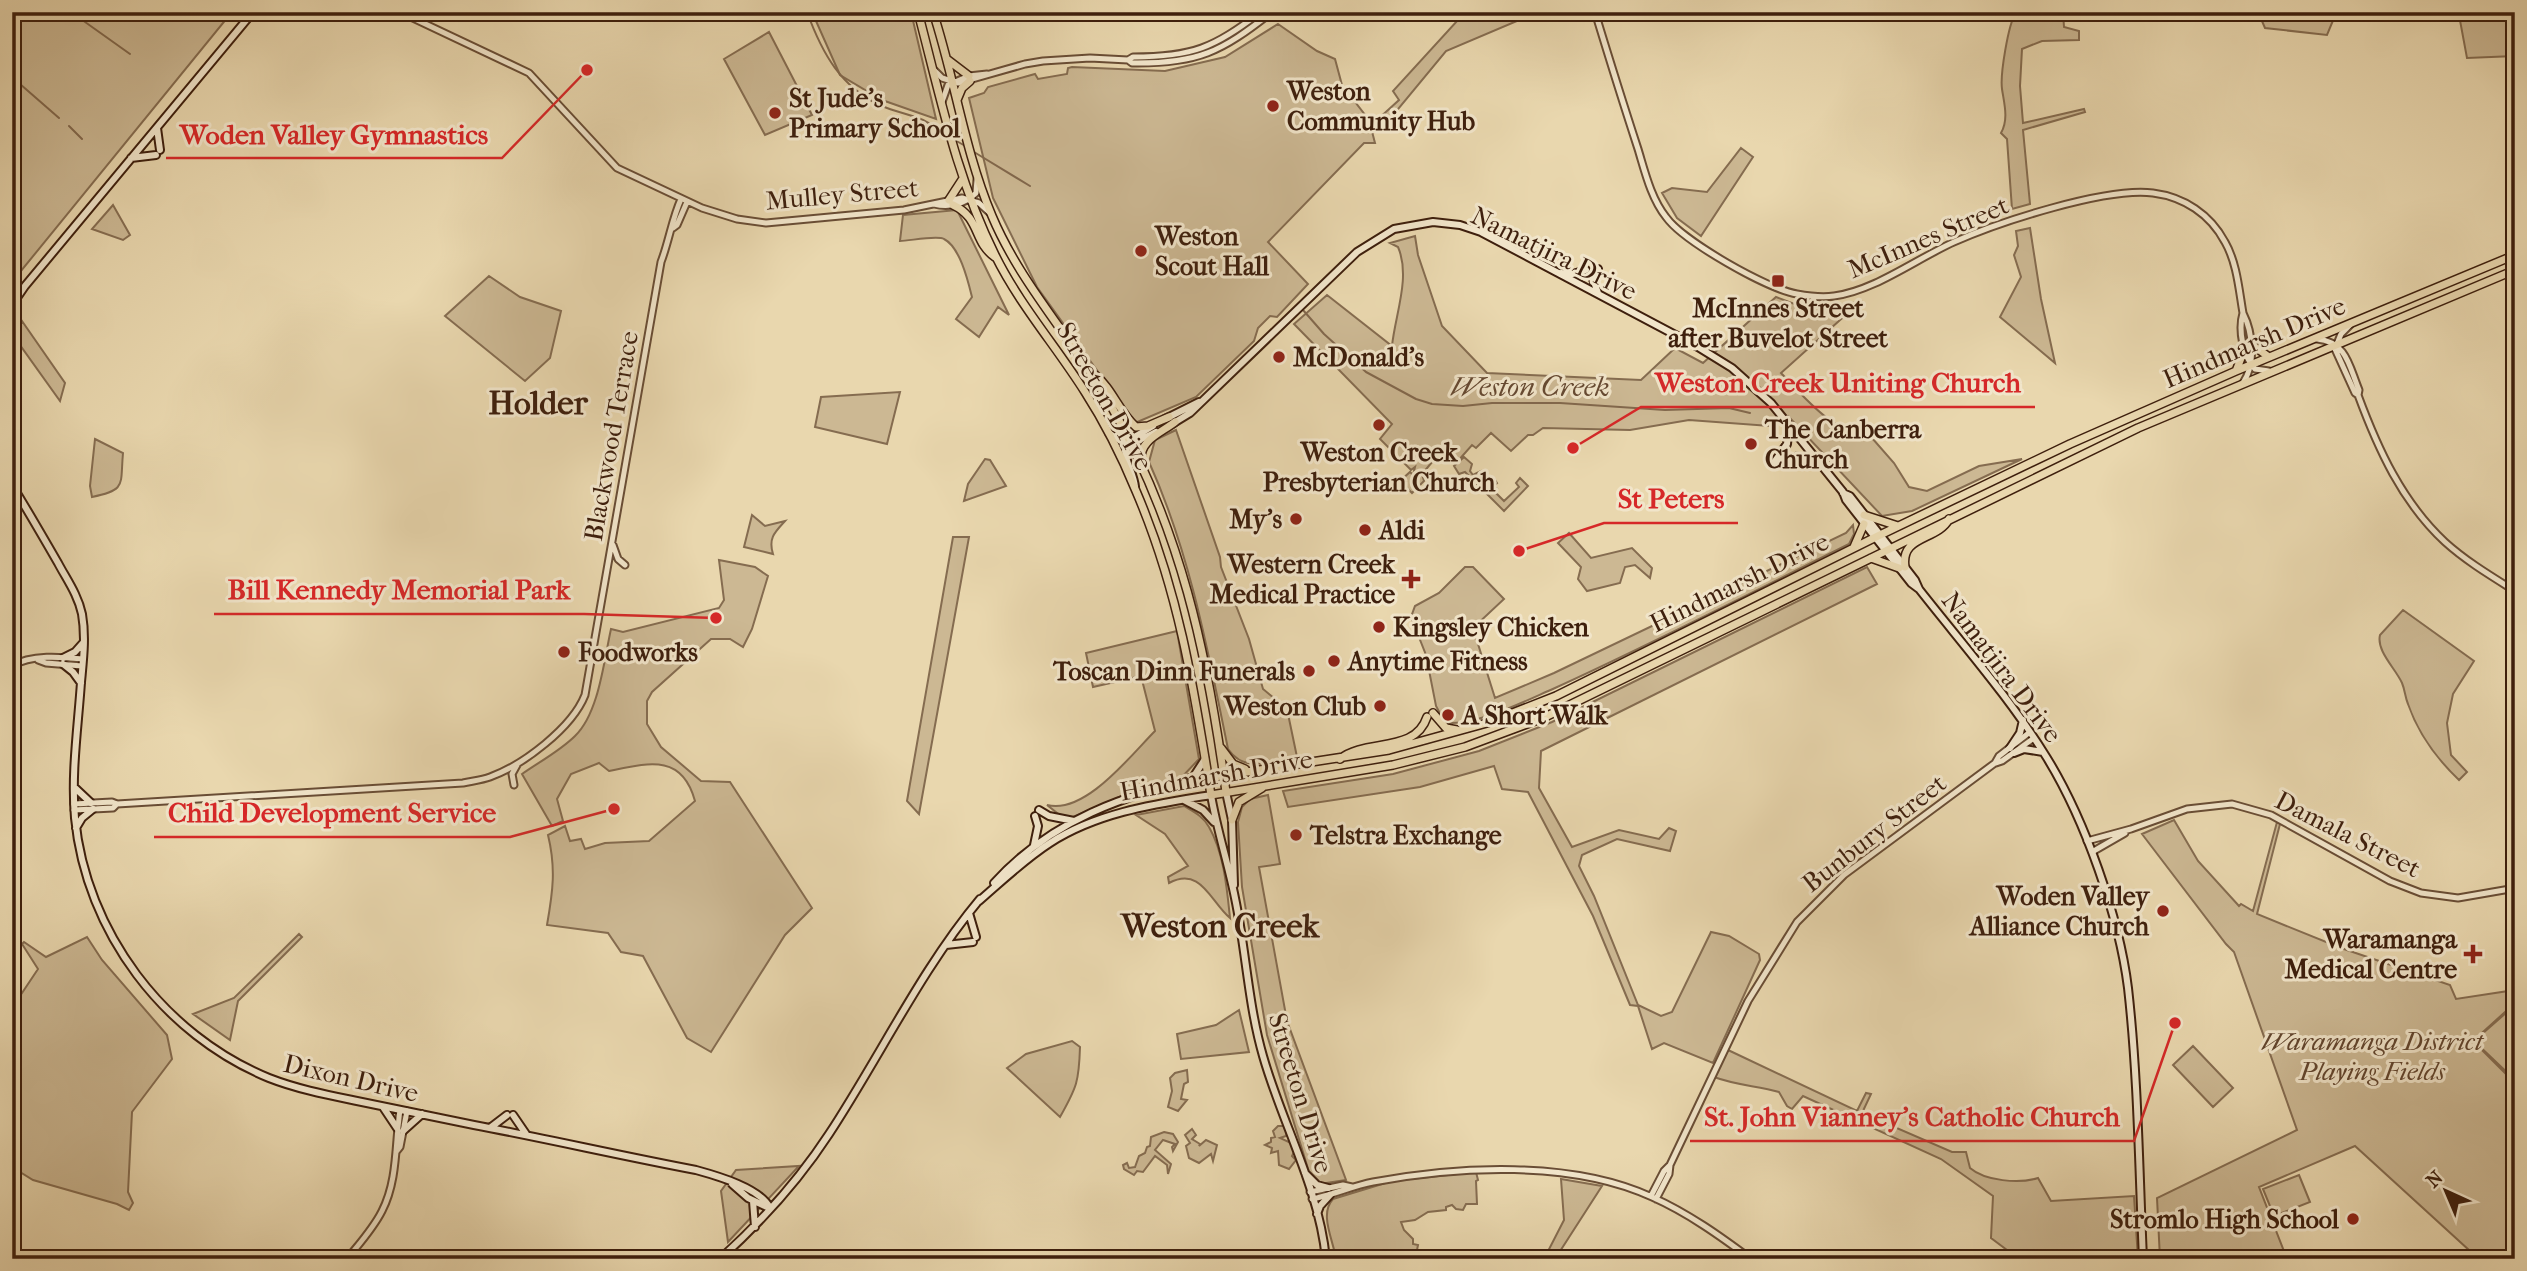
<svg xmlns="http://www.w3.org/2000/svg" width="2527" height="1271" font-family="'IM FELL French Canon',serif">
  <style>
    .green { fill: #ccb893; stroke: #856c50; stroke-width: 2 }
    .lines { fill: none; stroke-linecap: round; stroke-linejoin: round }
    .stream { stroke: #82684d; stroke-width: 2 }
    .tertiary-casing { stroke: #694d35; stroke-width: 9 }
    .secondary-casing { stroke: #3e1f0d; stroke-width: 10 }
    .primary-casing { stroke: #3e1f0d; stroke-width: 10 }
    .tertiary { stroke: #f1e5ca; stroke-width: 5 }
    .secondary { stroke: #f1e5ca; stroke-width: 6 }
    .primary { stroke: #e9d7ae; stroke-width: 7 }
    .poi-dot { fill: #8f2418; stroke: #f1e5ca; stroke-width: 2.5 }
    .labels { text-anchor: middle; stroke-width: 6; stroke-linejoin: round; paint-order: stroke }
    .poi-label { font-size: 26px; font-weight: bold; fill: #3e1f0d; stroke: #f1e5ca; text-anchor: start }
    .street-label { font-size: 26px; fill: #3e1f0d; stroke: #f1e5ca }
    .park-label { font-size: 26px; font-style: italic; fill: #62452e; stroke: #f1e5ca }
    .water-label { font-size: 28px; font-style: italic; fill: #664932; stroke: #f1e5ca }
    .district-label { font-size: 33px; font-weight: bold; fill: #3e1f0d; stroke: #f1e5ca }
    .leader { fill: none; stroke: #d62828; stroke-width: 2.5 }
    .callout-dot { fill: #d62828; stroke: #f1e5ca; stroke-width: 2.5 }
    .callout-label { font-size: 28px; text-anchor: middle; font-weight: bold; fill: #d62828; stroke: #f1e5ca; stroke-width: 6; stroke-linejoin: round; paint-order: stroke }
  </style>
  <rect width="100%" height="100%" fill="#e9d7ae"/>
  <filter id="stains"><feTurbulence type="fractalNoise" baseFrequency=".00286" numOctaves="4"/><feColorMatrix values="0 0 0 0 .2 0 0 0 0 .09 0 0 0 0 .02 0 0 0 .5 -.17"/></filter>
  <radialGradient id="worn" r=".72"><stop offset=".6" stop-color="#630" stop-opacity="0"/><stop offset="1" stop-color="#630" stop-opacity=".3"/></radialGradient>
  <path class="green" d="M12,12H232L12,282Z
    M812,12H911L936,119L882,100L840,75Z
    M1473,12H1538L1446,51L1380,131L1378,119L1399,100L1393,91L1457,21Z
    M2016,12H2063L2064,27L2079,31V40L2042,41L2022,49L2020,86L2023,123L2084,109L2085,112L2023,130L2030,204L2012,209L2007,139L2001,133C2009,119 2004,103 2002,89C2000,75 2008,25 2016,12Z
    M2258,12H2348L2334,18L2327,35L2265,28Z
    M2456,12H2515V56L2467,58L2459,15Z
    M1278,24L1317,51L1335,59L1342,85L1369,120L1375,143H1364L1268,242L1308,284L1277,317L1270,316L1258,328L1254,341L1196,397L1135,423L1037,287L993,198L969,98L984,93L988,87L1035,74L1038,79L1067,74L1068,68L1072,67L1165,71L1225,57Z
    M769,32L812,115L765,135L724,59Z
    M1741,148L1753,157L1701,236L1677,218L1662,193L1672,188L1707,192Z
    M113,205L130,235L123,240L92,229Z
    M957,210L1009,315L998,307L979,337L956,319L972,297C968,281 960,247 944,239C937,235 909,241 900,241L903,215Z
    M2030,228L2041,299L2055,363L2000,317L2021,277L2014,255L2018,246L2016,231Z
    M1415,236L1418,255L1442,326L1487,373L1641,380L1675,348L1703,363L1776,297L1805,308L1860,302L1781,373C1799,391 1837,439 1865,430L1894,463L1909,487L1927,491L1979,466L2022,459L1912,511L1882,516L1788,416L1770,426L1689,420L1630,430L1543,428L1533,435H1528L1511,451L1491,433L1476,448L1472,445L1457,462L1439,446L1437,448L1438,450L1430,458L1433,461L1422,474L1424,481L1412,493L1400,481L1410,472L1413,475L1415,467L1411,470L1380,439L1392,424L1294,324L1327,295L1392,346C1395,315 1411,277 1398,247L1390,243Z
    M489,276L520,297L561,311L550,358L525,381L445,316Z
    M22,321L65,383L60,401L15,338Z
    M900,392L887,444L815,427L821,397Z
    M1176,430L1220,557L1221,567L1249,639L1263,689L1287,709L1297,757C1271,761 1245,774 1228,749C1208,651 1190,553 1149,462L1155,440Z
    M95,439L123,453C120,485 127,490 92,497L90,486Z
    M1464,457L1472,464L1470,471L1473,475L1481,471L1492,482L1495,480L1497,483L1494,486L1497,489L1495,492L1504,501L1519,487L1516,483L1520,478L1528,486L1504,511L1465,472L1459,474L1454,466Z
    M985,459L990,460L1006,486L964,501L968,484Z
    M752,515L765,526L785,521C775,532 768,538 773,554L744,547Z
    M1853,525L1854,534L1849,544C1751,593 1654,643 1555,688C1527,700 1478,725 1449,723L1444,721L1436,706L1426,655L1411,617L1415,606L1439,593L1465,567H1473L1504,599L1473,628L1495,698L1554,673L1846,533Z
    M1569,533L1591,558L1632,548L1652,568L1650,578L1635,565L1625,567L1620,583L1587,591L1578,579L1581,567L1558,543Z
    M953,537H969L919,814L907,801Z
    M719,560L755,567L768,576L752,629L743,647L730,639H711L652,692L647,701V724L661,747L701,781L730,782L812,908L785,935L711,1052L687,1038L643,956L621,952L608,933L547,925C553,891 556,868 548,835L565,826L570,841L581,839L585,849L605,843L649,841L695,801C682,753 648,763 609,771L599,763L571,774L557,799L563,821L552,826L522,774C539,762 560,751 575,736C599,713 604,660 611,629L623,632L719,608L724,600Z
    M1867,567L1877,584L1541,751L1539,788L1572,847L1619,830L1659,839L1669,828L1676,831L1670,851L1617,839L1582,855L1579,866L1594,896L1638,1005L1661,1016L1672,1012L1711,932L1729,936L1759,954L1760,960L1713,1063L1664,1043L1652,1049L1638,1006L1630,1005L1593,916L1528,792L1502,789L1494,766L1420,787L1288,807L1283,791L1393,774L1479,751L1552,722Z
    M2403,610L2474,661L2453,694L2447,723L2451,755L2467,772L2459,780C2437,759 2418,733 2408,704C2405,697 2405,690 2402,683C2396,669 2376,651 2380,635Z
    M1177,631L1199,759L1181,778L1131,792L1066,820L1047,805C1085,815 1131,755 1155,731L1141,676L1093,687L1086,653Z
    M1268,795L1280,864L1259,867L1287,1021L1346,1180L1313,1185L1267,1035L1242,887L1238,822L1242,807L1250,799Z
    M1184,806C1194,812 1203,816 1209,827C1224,853 1227,889 1230,918C1210,901 1201,866 1169,883L1168,877L1188,866L1165,834L1136,815Z
    M2174,820L2198,861L2239,906L2241,904L2253,911L2277,822L2280,824L2257,914L2341,948L2450,985L2456,999L2515,990V1003L2473,1041L2515,1083V1259H2470V1251L2355,1146L2259,1187L2287,1259H2160L2157,1198L2297,1130L2234,952L2226,944L2142,834Z
    M299,934L302,937L238,1001L230,1040L193,1014L234,998Z
    M87,937L102,960L167,1035L172,1059L132,1112L128,1192L133,1203L129,1210L117,1204L33,1180L12,1167V1008L38,969L22,944L24,942L46,957Z
    M2515,1005V1080L2474,1041Z
    M1239,1010L1249,1052L1181,1059L1177,1034L1216,1025Z
    M1072,1041L1080,1047C1079,1081 1077,1087 1060,1117L1007,1068L1026,1054Z
    M2193,1046L2233,1088L2213,1107L2173,1065Z
    M1728,1050L1857,1111L1866,1093L1871,1094L1862,1113L1952,1152H1966L1970,1168C1985,1181 2019,1184 2038,1178L2051,1201L2134,1196L2138,1259H2019L1991,1238L1993,1196L1941,1159L1803,1096L1792,1109L1787,1106L1779,1092C1758,1086 1735,1085 1714,1077Z
    M1187,1070L1188,1082L1184,1084L1181,1099L1187,1100L1178,1111L1168,1107L1172,1091L1170,1078L1175,1073Z
    M1278,1126H1285L1287,1131L1286,1136L1280,1138L1291,1143L1294,1152L1292,1156L1296,1160L1289,1169L1279,1165L1278,1151L1271,1153L1272,1148L1265,1145L1271,1142V1138L1275,1137L1273,1131Z
    M1192,1129L1196,1135L1192,1139L1200,1144L1199,1146L1206,1140L1217,1145L1213,1161L1211,1154L1199,1163L1189,1158L1186,1146L1190,1143L1185,1135Z
    M1164,1132L1173,1134L1178,1142L1173,1151L1172,1147L1175,1144L1163,1140L1155,1150L1171,1164L1168,1174L1167,1165L1155,1156L1143,1172L1137,1171L1134,1175L1124,1169L1123,1165L1127,1163L1129,1168L1135,1167L1139,1156L1145,1153L1147,1147L1150,1146L1151,1137Z
    M799,1166L728,1242L721,1191L736,1170Z
    M1476,1172L1478,1180L1476,1181L1477,1204H1466L1463,1210L1456,1209L1452,1205L1446,1207V1210L1428,1212L1415,1220L1401,1222L1404,1230L1413,1239V1244L1418,1245L1417,1250L1424,1259H1336C1333,1239 1319,1214 1333,1199L1392,1181Z
    M2299,1175L2310,1202L2274,1216L2263,1189Z
    M1561,1179L1602,1186L1555,1259H1544L1564,1220Z"/>
  <g class="lines">
    <path class="stream" d="M71,12L130,54
      M807,12C822,53 841,88 882,106C895,112 910,114 923,120C931,124 938,130 946,134
      M12,77L59,118
      M69,126L82,139
      M953,139L967,147
      M974,152L1030,186
      M1303,310L1324,334L1366,372L1416,399L1432,404L1463,406L1492,403H1560L1665,410L1729,408L1750,413"/>
    <defs>
      <path id="tertiary" d="M400,12L529,73L617,168L702,208L737,219L766,223L904,210L962,198L979,203L990,213
        M1595,12C1609,58 1623,103 1638,149C1645,172 1651,198 1666,217C1683,241 1767,289 1797,294C1808,296 1822,298 1834,296C1874,291 1916,259 1954,242C1999,222 2106,187 2153,193C2184,197 2210,214 2225,242C2237,263 2239,290 2243,313C2253,333 2256,364 2243,383
        M1128,60L1133,57C1193,57 1213,48 1261,12
        M934,70L942,78L958,83L1025,64L1043,61L1090,58L1128,60L1132,63C1198,64 1221,52 1272,12
        M942,102L948,85L969,76L987,74
        M934,204C949,208 965,204 976,193L977,179
        M673,228L677,225L687,202
        M2243,313C2238,330 2243,357 2255,369L2269,371
        M2350,325L2341,334L2335,349L2355,393L2358,395
        M2317,339C2347,342 2349,366 2359,390L2358,395C2378,449 2402,502 2445,542C2466,561 2491,576 2515,591
        M613,545L618,559L625,565
        M38,660L46,663L82,666
        M12,666C31,654 62,657 83,659
        M1996,763L2002,761L2034,738
        M514,785L512,774L517,765
        M74,804L112,802L117,804L463,783C472,781 482,780 490,777C523,765 572,728 585,695L661,262C669,241 672,219 681,199
        M74,810L113,808L117,804
        M2087,841L2131,829L2187,809L2232,804L2271,815L2390,881L2421,893L2458,898L2510,889L2515,885
        M2092,852L2125,833
        M396,1152L400,1147L407,1111
        M1310,1192L1343,1185L1352,1187
        M1651,1196L1664,1171L1669,1166
        M1312,1199C1333,1195 1352,1186 1373,1182C1458,1166 1572,1160 1652,1197C1688,1213 1720,1236 1751,1259
        M1656,1199L1669,1174L1670,1165L1748,1001L1797,922L1844,875L1995,763L1999,756L2030,732
        M347,1259C359,1244 373,1229 382,1211C398,1180 395,1143 400,1110"/>
      <path id="secondary" d="M157,128L160,150
        M131,158L156,155
        M1561,273L1573,274L1586,270
        M1598,293L1593,279L1598,269
        M12,305L25,286L253,12
        M1165,419L1199,402
        M1172,424L1190,413L1357,252L1394,229L1433,222L1460,225L1481,232L1698,347L1732,368L1771,403L1843,492L1846,500L1911,583L1919,589
        M1109,433C1128,448 1136,442 1156,432
        M1775,461L1787,444L1789,425
        M1773,463C1791,455 1799,455 1817,462
        M12,485C28,511 43,537 58,563C67,580 78,595 82,614C86,637 83,660 81,682C78,727 71,773 75,818C86,932 164,1035 269,1078C297,1089 328,1095 357,1101C396,1109 435,1117 474,1125C548,1139 622,1156 696,1170C718,1176 760,1188 770,1208
        M1135,487C1134,474 1126,464 1125,451L1136,436L1153,426
        M1843,493L1850,496L1915,580L1919,589C1963,645 2010,698 2047,758C2085,820 2119,916 2128,988C2138,1076 2139,1170 2143,1259
        M63,658L75,652L83,643
        M63,664L73,672L81,683
        M2010,748L2020,733L2023,720
        M2014,753L2024,749L2043,752
        M1188,779L1194,776L1205,759
        M74,787L91,803
        M1226,792L1232,820L1234,885
        M1184,800L1203,810L1214,822
        M1039,810L1049,816L1074,821
        M76,828L82,818L93,809
        M1034,845L1038,826L1035,816
        M994,883C1050,821 1127,792 1208,778
        M979,901C1002,881 1025,859 1050,843C1098,812 1156,804 1211,795C1217,830 1228,863 1235,898C1246,950 1248,1004 1263,1056C1282,1123 1319,1188 1326,1259
        M969,913L976,937
        M946,945L973,942
        M383,1107L397,1128
        M513,1115L526,1134
        M490,1128L507,1115
        M403,1131L422,1114
        M1305,1173L1317,1185L1328,1188
        M732,1184L748,1198L769,1208
        M753,1201L755,1227
        M1317,1214L1320,1206L1330,1195
        M720,1259C761,1222 799,1180 829,1134C879,1058 922,968 980,899"/>
      <path id="primary" d="M918,12C940,95 956,177 995,255C1019,304 1056,346 1085,392C1105,423 1122,457 1136,491C1179,591 1194,689 1211,795L1393,765L1465,747L1543,718L2138,428L2515,270
        M933,12C955,79 964,150 992,216C1021,285 1073,339 1110,404C1181,529 1207,652 1226,792
        M948,60L969,76
        M957,100L962,88L970,81
        M949,200L962,180
        M953,205C981,218 973,242 995,257
        M2251,344L2269,357
        M2236,371L2245,348
        M1095,375C1112,388 1119,412 1136,427L1148,426L1169,417
        M1141,461C1139,440 1161,433 1175,422
        M1864,515L1898,526
        M1854,547L1864,524
        M1871,558L1899,568
        M1905,567C1900,535 1937,541 1949,519
        M1433,713L1446,728L1457,730
        M1221,748L1233,764L1245,769
        M1340,759C1366,738 1415,754 1427,717
        M1208,778L1389,750L1487,723L1556,696L1880,535L2070,444L2236,371L2515,255
        M1232,820L1239,802L1262,788"/>
    </defs>
    <use href="#tertiary" class="tertiary-casing"/>
    <use href="#secondary" class="secondary-casing"/>
    <use href="#primary" class="primary-casing"/>
    <use href="#tertiary" class="tertiary"/>
    <use href="#secondary" class="secondary"/>
    <use href="#primary" class="primary"/>
  </g>
  <g class="poi-dot">
    <circle cx="1273" cy="106" r="7"/>
    <circle cx="775" cy="113" r="7"/>
    <circle cx="1141" cy="251" r="7"/>
    <rect x="1771" y="274" width="14" height="14" rx="3.5"/>
    <circle cx="1279" cy="357" r="7"/>
    <circle cx="1379" cy="425" r="7"/>
    <circle cx="1751" cy="444" r="7"/>
    <circle cx="1296" cy="519" r="7"/>
    <circle cx="1365" cy="530" r="7"/>
    <path d="M1407.5 568.5h7v7h7v7h-7v7h-7v-7h-7v-7h7z"/>
    <circle cx="1379" cy="627" r="7"/>
    <circle cx="564" cy="652" r="7"/>
    <circle cx="1334" cy="661" r="7"/>
    <circle cx="1309" cy="671" r="7"/>
    <circle cx="1380" cy="706" r="7"/>
    <circle cx="1448" cy="715" r="7"/>
    <circle cx="1296" cy="835" r="7"/>
    <circle cx="2163" cy="911" r="7"/>
    <path d="M2469.5 943.5h7v7h7v7h-7v7h-7v-7h-7v-7h7z"/>
    <circle cx="2353" cy="1219" r="7"/>
  </g>
  <g class="labels">
    <g class="poi-label">
      <text x="1287" y="100">Weston<tspan x="1287" dy="30">Community Hub</tspan></text>
      <text x="789" y="107">St Jude's<tspan x="789" dy="30">Primary School</tspan></text>
      <text x="1155" y="245">Weston<tspan x="1155" dy="30">Scout Hall</tspan></text>
      <text x="1778" y="317" text-anchor="middle">McInnes Street<tspan x="1778" dy="30">after Buvelot Street</tspan></text>
      <text x="1293" y="366">McDonald's</text>
      <text x="1765" y="438">The Canberra<tspan x="1765" dy="30">Church</tspan></text>
      <text x="1379" y="461" text-anchor="middle">Weston Creek<tspan x="1379" dy="30">Presbyterian Church</tspan></text>
      <text x="1282" y="528" text-anchor="end">My's</text>
      <text x="1379" y="539">Aldi</text>
      <text x="1395" y="573" text-anchor="end">Western Creek<tspan x="1395" dy="30">Medical Practice</tspan></text>
      <text x="1393" y="636">Kingsley Chicken</text>
      <text x="578" y="661">Foodworks</text>
      <text x="1348" y="670">Anytime Fitness</text>
      <text x="1295" y="680" text-anchor="end">Toscan Dinn Funerals</text>
      <text x="1366" y="715" text-anchor="end">Weston Club</text>
      <text x="1462" y="724">A Short Walk</text>
      <text x="1310" y="844">Telstra Exchange</text>
      <text x="2149" y="905" text-anchor="end">Woden Valley<tspan x="2149" dy="30">Alliance Church</tspan></text>
      <text x="2457" y="948" text-anchor="end">Waramanga<tspan x="2457" dy="30">Medical Centre</tspan></text>
      <text x="2339" y="1228" text-anchor="end">Stromlo High School</text>
    </g>
    <g class="street-label">
      <text transform="translate(842 194) rotate(-5)" y="9">Mulley Street</text>
      <text transform="translate(1928 237) rotate(-23)" y="9">McInnes Street</text>
      <text transform="translate(1554 253) rotate(26)" y="9">Namatjira Drive</text>
      <text transform="translate(2254 342) rotate(-23)" y="9">Hindmarsh Drive</text>
      <text transform="translate(1105 396) rotate(60)" y="9">Streeton Drive</text>
      <text transform="translate(611 436) rotate(-80)" y="9">Blackwood Terrace</text>
      <text transform="translate(1739 582) rotate(-26)" y="9">Hindmarsh Drive</text>
      <text transform="translate(2002 667) rotate(53)" y="9">Namatjira Drive</text>
      <text transform="translate(1216 775) rotate(-10)" y="9">Hindmarsh Drive</text>
      <text transform="translate(1874 833) rotate(-38)" y="9">Bunbury Street</text>
      <text transform="translate(2348 834) rotate(27)" y="9">Damala Street</text>
      <text transform="translate(351 1078) rotate(13)" y="9">Dixon Drive</text>
      <text transform="translate(1301 1093) rotate(73)" y="9">Streeton Drive</text>
    </g>
    <g class="park-label">
      <text x="2372" y="1050">Waramanga District<tspan x="2372" dy="30">Playing Fields</tspan></text>
    </g>
    <g class="water-label">
      <text x="1530" y="396">Weston Creek</text>
    </g>
    <g class="district-label">
      <text x="538" y="414">Holder</text>
      <text x="1220" y="937">Weston Creek</text>
    </g>
  </g>
  <path class="leader" d="M587 70L502 158H166M1573 448L1641 407H2035M1519 551L1604 523H1738M716 618L584 614H214M614 809L510 837H154M2175 1023L2134 1141H1690"/>
  <g class="callout-dot">
    <circle cx="587" cy="70" r="7"/>
    <circle cx="1573" cy="448" r="7"/>
    <circle cx="1519" cy="551" r="7"/>
    <circle cx="716" cy="618" r="7"/>
    <circle cx="614" cy="809" r="7"/>
    <circle cx="2175" cy="1023" r="7"/>
  </g>
  <g class="callout-label">
    <text x="334" y="144">Woden Valley Gymnastics</text>
    <text x="1838" y="392">Weston Creek Uniting Church</text>
    <text x="1671" y="508">St Peters</text>
    <text x="399" y="599">Bill Kennedy Memorial Park</text>
    <text x="332" y="822">Child Development Service</text>
    <text x="1912" y="1126">St. John Vianney's Catholic Church</text>
  </g>
  <rect width="2527" height="1271" fill="none" stroke="#e9d7ae" stroke-width="42"/>
  <rect x="14" y="14" width="2499" height="1243" fill="none" stroke="#3e1f0d" stroke-width="3.5"/>
  <rect x="21" y="21" width="2485" height="1229" fill="none" stroke="#3e1f0d" stroke-width="2"/>
  <g transform="translate(2446 1191) rotate(316)" stroke="#f1e5ca" stroke-width="5" paint-order="stroke">
  <path d="M0-5L12 26L0 18L-12 26Z" fill="#3e1f0d"/>
  <text y="-10" font-size="19" font-weight="bold" text-anchor="middle" fill="#3e1f0d">N</text>
  </g>
  <rect width="100%" height="100%" filter="url(#stains)"/>
  <rect width="100%" height="100%" fill="url(#worn)"/>
</svg>
